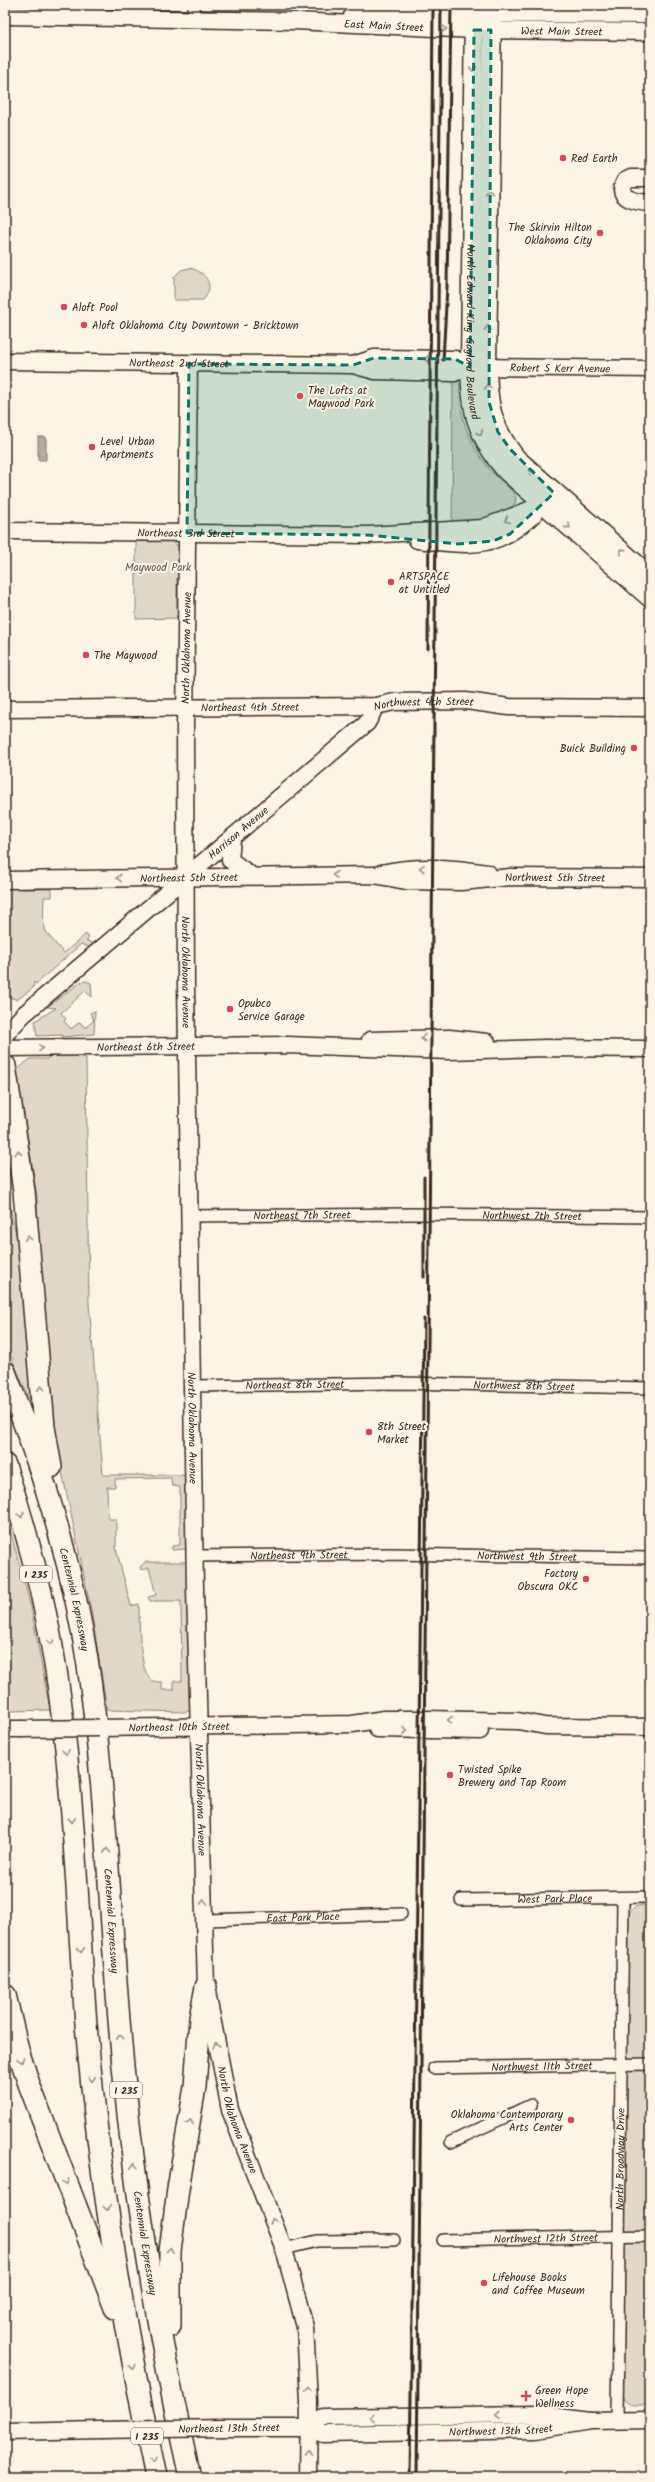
<svg xmlns="http://www.w3.org/2000/svg" width="655" height="2482" font-family="Kalam,sans-serif">
  <style>
    .green { fill: #e0d8c8; stroke: #8e8173 }
    .water { fill: #b7ad9e; stroke: #85796b }
    .lines { fill: none; stroke-linecap: round; stroke-linejoin: round }
    .street-casing { stroke: #3b2a1e; stroke-width: 14 }
    .secondary-casing { stroke: #3b2a1e; stroke-width: 19 }
    .primary-casing { stroke: #3b2a1e; stroke-width: 21 }
    .highway-casing { stroke: #3b2a1e; stroke-width: 24 }
    .street { stroke: #fcf5e5; stroke-width: 11 }
    .secondary { stroke: #fcf5e5; stroke-width: 16 }
    .primary { stroke: #fcf5e5; stroke-width: 18 }
    .highway { stroke: #fcf5e5; stroke-width: 21 }
    .rail { stroke: #3b2a1e; stroke-width: 3 }
    .secondary-bridge-casing { stroke: #3b2a1e; stroke-width: 19; stroke-linecap: butt }
    .secondary-bridge { stroke: #fcf5e5; stroke-width: 16 }
    .oneway { stroke: #9c9082 }
    .marked { fill: #0f766e; fill-opacity: 0.2; stroke: #0f766e; stroke-width: 3; stroke-dasharray: 8 5; stroke-linejoin: round }
    .poi-dot { fill: #d1495b; stroke: #fcf5e5; stroke-width: 1.5 }
    .labels { text-anchor: middle; stroke-width: 4; stroke-linejoin: round; paint-order: stroke }
    .shield { fill: #fcf5e5; stroke: #75675a; stroke-width: 1 }
    .shield-label { font-size: 10px; font-weight: bold; fill: #3b2a1e }
    .street-label { font-size: 11px; fill: #3b2a1e; stroke: #fcf5e5 }
    .poi-label { font-size: 11px; fill: #3b2a1e; stroke: #fcf5e5; text-anchor: start }
    .park-label { font-size: 11px; fill: #645648; stroke: #fcf5e5 }
  </style>
  <rect width="100%" height="100%" fill="#fcf5e5"/>
  <filter id="ink" filterUnits="userSpaceOnUse"><feTurbulence type="fractalNoise" baseFrequency=".025" numOctaves="2"/><feDisplacementMap in="SourceGraphic" scale="8" xChannelSelector="R" yChannelSelector="G"/><feConvolveMatrix kernelMatrix="1 2 1 2 8 2 1 2 1" color-interpolation-filters="sRGB"/></filter>
  <g filter="url(#ink)">
    <path class="green" d="M190,268C206,272 216,286 203,300H174V277L181,270Z
      M453,380H457L460,385C457,416 472,450 493,473C500,480 513,489 516,498C515,523 468,523 452,523Z
      M136,540H170L179,547L180,574L177,578V611H179L176,618L136,619Z
      M19,886L20,889H52V897H44C43,931 41,928 64,953L86,934L89,938L86,941L96,944L91,948L81,944L36,984L34,982L33,988L17,1000L8,996V981L5,978V888Z
      M86,981L91,983L92,997L85,991L61,1013L66,1019L64,1021L71,1029L80,1022L85,1028L94,1020L90,1013L95,1011L94,1034L62,1037V1035L37,1036L35,1021L56,1008L47,1007L81,982Z
      M67,1054L86,1058L89,1303L103,1475H188L187,1549L172,1550V1546L180,1545V1487L172,1486L171,1478L115,1479V1487H107L108,1519H116V1548L131,1606L139,1604C139,1620 139,1668 150,1679C153,1682 158,1682 162,1682V1690H174V1681H182L181,1601H150L148,1597L156,1595L149,1568L141,1570L140,1567L145,1562H187L191,1710L186,1712L107,1710L91,1609L57,1448L38,1253L37,1196L17,1070L30,1059H47L50,1056H67Z
      M5,1181L25,1278L36,1415L5,1342Z
      M5,1511L31,1607L50,1710L13,1711L5,1704Z
      M650,1905V2405H632L625,2399L622,2392L628,1917C631,1905 640,1905 650,1905Z"/>
    <path class="water" d="M38,437H46V460H38Z"/>
    <g class="lines">
      <defs>
        <g id="street">
          <path d="M193,19L194,5"/>
          <path id="s1" d="M190,1216L413,1214L650,1217"/>
          <path id="s2" d="M192,1386L398,1383L650,1388"/>
          <path id="s3" d="M194,1556L390,1554L650,1558"/>
          <path id="s4" d="M461,1900L650,1897"/>
          <path id="s5" d="M205,1920L401,1914"/>
          <path id="s6" d="M434,2068L650,2064"/>
          <path d="M451,2142L531,2105"/>
          <path id="s7" d="M443,2240L650,2236"/>
          <path d="M284,2249L317,2241L394,2240"/>
          <path id="s8" d="M617,2420L623,1898"/>
        </g>
        <g id="secondary">
          <path id="s9" d="M5,16L295,21L474,30L650,32"/>
          <path d="M352,16L491,14L650,15"/>
          <path d="M650,178H631L625,181C614,199 637,202 650,203"/>
          <path id="s10" d="M5,361L353,365L375,371L454,373L470,367L650,369"/>
          <path id="s11" d="M189,364L185,727L186,984L195,1589L206,1987L230,2110L284,2249L305,2327L309,2401L308,2477"/>
          <path d="M353,365L374,358L455,359L470,367"/>
          <path id="s12" d="M5,531L368,535L482,528L542,505"/>
          <path d="M417,540C469,545 496,552 536,512"/>
          <path id="s13" d="M5,709L376,706L394,702L466,701L509,707L650,708"/>
          <path d="M232,839L230,860L252,876"/>
          <path d="M381,873C417,865 452,867 488,873"/>
          <path id="s14" d="M5,880L374,875L406,881L461,882L510,877L650,878"/>
          <path id="s15" d="M5,1035L23,1015L367,723L376,706"/>
          <path d="M370,1040L449,1038L487,1042"/>
          <path id="s16" d="M5,1048L287,1045L449,1051L546,1048L650,1049"/>
          <path id="s17" d="M99,1728L352,1724L384,1719H426L518,1721L545,1726L650,1727"/>
          <path d="M5,1729H21"/>
          <path d="M377,1729L480,1731"/>
          <path id="s18" d="M224,2428H308L323,2434L536,2430L590,2421"/>
          <path d="M308,2428L323,2417L537,2414L590,2421L650,2420"/>
          <path d="M5,2432L101,2430"/>
        </g>
        <g id="primary">
          <path id="s19" d="M474,5L470,367C471,411 476,435 505,470L650,598"/>
          <path d="M492,5L487,367C488,406 492,427 516,458L650,576"/>
        </g>
        <g id="highway">
          <path d="M5,1066L24,1191L44,1427L51,1467"/>
          <path id="s20" d="M5,1372C44,1474 77,1578 91,1687C108,1816 111,1947 124,2076C137,2211 160,2345 190,2477"/>
          <path d="M5,1465C27,1531 45,1600 56,1670C74,1787 77,1906 86,2024C99,2177 124,2327 156,2477"/>
          <path d="M5,1995L18,2050L29,2084L115,2308"/>
          <path d="M170,2326V2251L178,2189L195,2087L200,2018L206,1987"/>
        </g>
      </defs>
      <use href="#street" class="street-casing"/>
      <use href="#secondary" class="secondary-casing"/>
      <use href="#primary" class="primary-casing"/>
      <use href="#highway" class="highway-casing"/>
      <use href="#street" class="street"/>
      <use href="#secondary" class="secondary"/>
      <use href="#primary" class="primary"/>
      <use href="#highway" class="highway"/>
      <path class="rail" d="M443,360L447,287L451,5
        M428,649L433,5
        M424,1177V1277
        M410,2477L424,1319
        M417,2477L441,5"/>
      <defs>
        <path id="secondary-bridge" d="M21,1729L99,1728
          M101,2430L224,2428"/>
      </defs>
      <use href="#secondary-bridge" class="secondary-bridge-casing"/>
      <use href="#secondary-bridge" class="secondary-bridge"/>
    </g>
    <defs><path id="oneway-chevron" d="M-2-3.5L2.5 0L-2 3.5" fill="none" stroke-width="1.6" stroke-linecap="round" stroke-linejoin="round"/></defs>
    <g class="oneway">
      <use href="#oneway-chevron" transform="translate(444 29) rotate(3)"/>
      <use href="#oneway-chevron" transform="translate(473 69) rotate(91)"/>
      <use href="#oneway-chevron" transform="translate(489 192) rotate(-89)"/>
      <use href="#oneway-chevron" transform="translate(488 328) rotate(-89)"/>
      <use href="#oneway-chevron" transform="translate(427 359) rotate(180)"/>
      <use href="#oneway-chevron" transform="translate(488 387) rotate(-92)"/>
      <use href="#oneway-chevron" transform="translate(480 433) rotate(67)"/>
      <use href="#oneway-chevron" transform="translate(531 472) rotate(-138)"/>
      <use href="#oneway-chevron" transform="translate(507 520) rotate(157)"/>
      <use href="#oneway-chevron" transform="translate(568 526) rotate(40)"/>
      <use href="#oneway-chevron" transform="translate(622 551) rotate(-139)"/>
      <use href="#oneway-chevron" transform="translate(422 868) rotate(-179)"/>
      <use href="#oneway-chevron" transform="translate(335 875) rotate(179)"/>
      <use href="#oneway-chevron" transform="translate(119 878) rotate(179)"/>
      <use href="#oneway-chevron" transform="translate(423 1038) rotate(180)"/>
      <use href="#oneway-chevron" transform="translate(41 1048) rotate(-2)"/>
      <use href="#oneway-chevron" transform="translate(18 1153) rotate(-98)"/>
      <use href="#oneway-chevron" transform="translate(28 1238) rotate(-95)"/>
      <use href="#oneway-chevron" transform="translate(41 1388) rotate(-95)"/>
      <use href="#oneway-chevron" transform="translate(21 1515) rotate(74)"/>
      <use href="#oneway-chevron" transform="translate(51 1642) rotate(79)"/>
      <use href="#oneway-chevron" transform="translate(450 1720) rotate(-179)"/>
      <use href="#oneway-chevron" transform="translate(405 1731) rotate(1)"/>
      <use href="#oneway-chevron" transform="translate(66 1752) rotate(84)"/>
      <use href="#oneway-chevron" transform="translate(72 1820) rotate(86)"/>
      <use href="#oneway-chevron" transform="translate(107 1851) rotate(-94)"/>
      <use href="#oneway-chevron" transform="translate(204 1902) rotate(-91)"/>
      <use href="#oneway-chevron" transform="translate(81 1950) rotate(86)"/>
      <use href="#oneway-chevron" transform="translate(120 2037) rotate(-95)"/>
      <use href="#oneway-chevron" transform="translate(216 2045) rotate(-102)"/>
      <use href="#oneway-chevron" transform="translate(21 2060) rotate(72)"/>
      <use href="#oneway-chevron" transform="translate(92 2079) rotate(85)"/>
      <use href="#oneway-chevron" transform="translate(190 2122) rotate(-79)"/>
      <use href="#oneway-chevron" transform="translate(134 2166) rotate(-98)"/>
      <use href="#oneway-chevron" transform="translate(66 2182) rotate(70)"/>
      <use href="#oneway-chevron" transform="translate(107 2208) rotate(82)"/>
      <use href="#oneway-chevron" transform="translate(273 2221) rotate(-111)"/>
      <use href="#oneway-chevron" transform="translate(170 2250) rotate(-84)"/>
      <use href="#oneway-chevron" transform="translate(133 2367) rotate(79)"/>
      <use href="#oneway-chevron" transform="translate(309 2389) rotate(-94)"/>
      <use href="#oneway-chevron" transform="translate(498 2415) rotate(179)"/>
      <use href="#oneway-chevron" transform="translate(372 2417) rotate(179)"/>
      <use href="#oneway-chevron" transform="translate(308 2452) rotate(-89)"/>
      <use href="#oneway-chevron" transform="translate(153 2461) rotate(78)"/>
    </g>
  </g>
  <path class="marked" d="M474,30H491L489,402L498,432L510,449L554,493L510,534L493,541L458,544L368,535L187,533L189,364L353,365L374,358L455,359L470,367Z"/>
  <g class="poi-dot">
    <circle cx="563" cy="158" r="4"/>
    <circle cx="600" cy="233" r="4"/>
    <circle cx="64" cy="307" r="4"/>
    <circle cx="84" cy="325" r="4"/>
    <circle cx="300" cy="396" r="4"/>
    <circle cx="92" cy="447" r="4"/>
    <circle cx="391" cy="582" r="4"/>
    <circle cx="86" cy="655" r="4"/>
    <circle cx="634" cy="748" r="4"/>
    <circle cx="230" cy="1009" r="4"/>
    <circle cx="369" cy="1432" r="4"/>
    <circle cx="586" cy="1579" r="4"/>
    <circle cx="450" cy="1775" r="4"/>
    <circle cx="571" cy="2120" r="4"/>
    <circle cx="484" cy="2283" r="4"/>
    <path d="M524 2390h4v4h4v4h-4v4h-4v-4h-4v-4h4z"/>
  </g>
  <g class="labels">
    <g class="shield">
      <rect x="20" y="1566" width="32" height="16" rx="3"/>
      <rect x="110" y="2082" width="32" height="16" rx="3"/>
      <rect x="131" y="2428" width="32" height="16" rx="3"/>
    </g>
    <g class="shield-label">
      <text x="36" y="1578">I 235</text>
      <text x="126" y="2094">I 235</text>
      <text x="147" y="2440">I 235</text>
    </g>
    <g class="street-label">
      <text dy="4" stroke="none"><textPath href="#s9" startOffset="379">East Main Street</textPath></text>
      <text dy="4" stroke="none"><textPath href="#s9" startOffset="557">West Main Street</textPath></text>
      <text dy="4" stroke="none"><textPath href="#s19" startOffset="327">North Edward King Gaylord Boulevard</textPath></text>
      <text dy="4" stroke="none"><textPath href="#s10" startOffset="174">Northeast 2nd Street</textPath></text>
      <text dy="4" stroke="none"><textPath href="#s10" startOffset="557">Robert S Kerr Avenue</textPath></text>
      <text dy="4" stroke="none"><textPath href="#s12" startOffset="181">Northeast 3rd Street</textPath></text>
      <text transform="translate(186 648) rotate(-89)" y="4">North Oklahoma Avenue</text>
      <text dy="4" stroke="none"><textPath href="#s13" startOffset="419">Northwest 4th Street</textPath></text>
      <text dy="4" stroke="none"><textPath href="#s13" startOffset="245">Northeast 4th Street</textPath></text>
      <text dy="4" stroke="none"><textPath href="#s15" startOffset="309">Harrison Avenue</textPath></text>
      <text dy="4" stroke="none"><textPath href="#s14" startOffset="184">Northeast 5th Street</textPath></text>
      <text dy="4" stroke="none"><textPath href="#s14" startOffset="551">Northwest 5th Street</textPath></text>
      <text dy="4" stroke="none"><textPath href="#s11" startOffset="608">North Oklahoma Avenue</textPath></text>
      <text dy="4" stroke="none"><textPath href="#s16" startOffset="141">Northeast 6th Street</textPath></text>
      <text dy="4" stroke="none"><textPath href="#s1" startOffset="112">Northeast 7th Street</textPath></text>
      <text dy="4" stroke="none"><textPath href="#s1" startOffset="342">Northwest 7th Street</textPath></text>
      <text dy="4" stroke="none"><textPath href="#s2" startOffset="103">Northeast 8th Street</textPath></text>
      <text dy="4" stroke="none"><textPath href="#s2" startOffset="332">Northwest 8th Street</textPath></text>
      <text dy="4" stroke="none"><textPath href="#s11" startOffset="1064">North Oklahoma Avenue</textPath></text>
      <text dy="4" stroke="none"><textPath href="#s3" startOffset="105">Northeast 9th Street</textPath></text>
      <text dy="4" stroke="none"><textPath href="#s3" startOffset="333">Northwest 9th Street</textPath></text>
      <text dy="4" stroke="none"><textPath href="#s20" startOffset="238">Centennial Expressway</textPath></text>
      <text dy="4" stroke="none"><textPath href="#s17" startOffset="80">Northeast 10th Street</textPath></text>
      <text dy="4" stroke="none"><textPath href="#s11" startOffset="1436">North Oklahoma Avenue</textPath></text>
      <text dy="4" stroke="none"><textPath href="#s4" startOffset="94">West Park Place</textPath></text>
      <text dy="4" stroke="none"><textPath href="#s5" startOffset="98">East Park Place</textPath></text>
      <text dy="4" stroke="none"><textPath href="#s20" startOffset="562">Centennial Expressway</textPath></text>
      <text dy="4" stroke="none"><textPath href="#s6" startOffset="108">Northwest 11th Street</textPath></text>
      <text dy="4" stroke="none"><textPath href="#s11" startOffset="1760">North Oklahoma Avenue</textPath></text>
      <text dy="4" stroke="none"><textPath href="#s8" startOffset="261">North Broadway Drive</textPath></text>
      <text dy="4" stroke="none"><textPath href="#s7" startOffset="103">Northwest 12th Street</textPath></text>
      <text dy="4" stroke="none"><textPath href="#s20" startOffset="886">Centennial Expressway</textPath></text>
      <text transform="translate(229 2428) rotate(-1)" y="4">Northeast 13th Street</text>
      <text dy="4" stroke="none"><textPath href="#s18" startOffset="278">Northwest 13th Street</textPath></text>
    </g>
    <g class="poi-label">
      <text x="571" y="162">Red Earth</text>
      <text x="592" y="231" text-anchor="end">The Skirvin Hilton<tspan x="592" dy="13">Oklahoma City</tspan></text>
      <text x="72" y="311">Aloft Pool</text>
      <text x="92" y="329">Aloft Oklahoma City Downtown - Bricktown</text>
      <text x="308" y="394">The Lofts at<tspan x="308" dy="13">Maywood Park</tspan></text>
      <text x="100" y="445">Level Urban<tspan x="100" dy="13">Apartments</tspan></text>
      <text x="399" y="580">ARTSPACE<tspan x="399" dy="13">at Untitled</tspan></text>
      <text x="94" y="659">The Maywood</text>
      <text x="626" y="752" text-anchor="end">Buick Building</text>
      <text x="238" y="1007">Opubco<tspan x="238" dy="13">Service Garage</tspan></text>
      <text x="377" y="1430">8th Street<tspan x="377" dy="13">Market</tspan></text>
      <text x="578" y="1577" text-anchor="end">Factory<tspan x="578" dy="13">Obscura OKC</tspan></text>
      <text x="458" y="1773">Twisted Spike<tspan x="458" dy="13">Brewery and Tap Room</tspan></text>
      <text x="563" y="2118" text-anchor="end">Oklahoma Contemporary<tspan x="563" dy="13">Arts Center</tspan></text>
      <text x="492" y="2281">Lifehouse Books<tspan x="492" dy="13">and Coffee Museum</tspan></text>
      <text x="535" y="2394">Green Hope<tspan x="535" dy="13">Wellness</tspan></text>
    </g>
    <g class="park-label">
      <text x="158" y="571">Maywood Park</text>
    </g>
  </g>
  <rect width="655" height="2482" fill="none" stroke="#fcf5e5" stroke-width="20"/>
  <rect x="10" y="10" width="635" height="2462" fill="none" stroke="#3b2a1e" stroke-width="1.5" filter="url(#ink)"/>
</svg>
